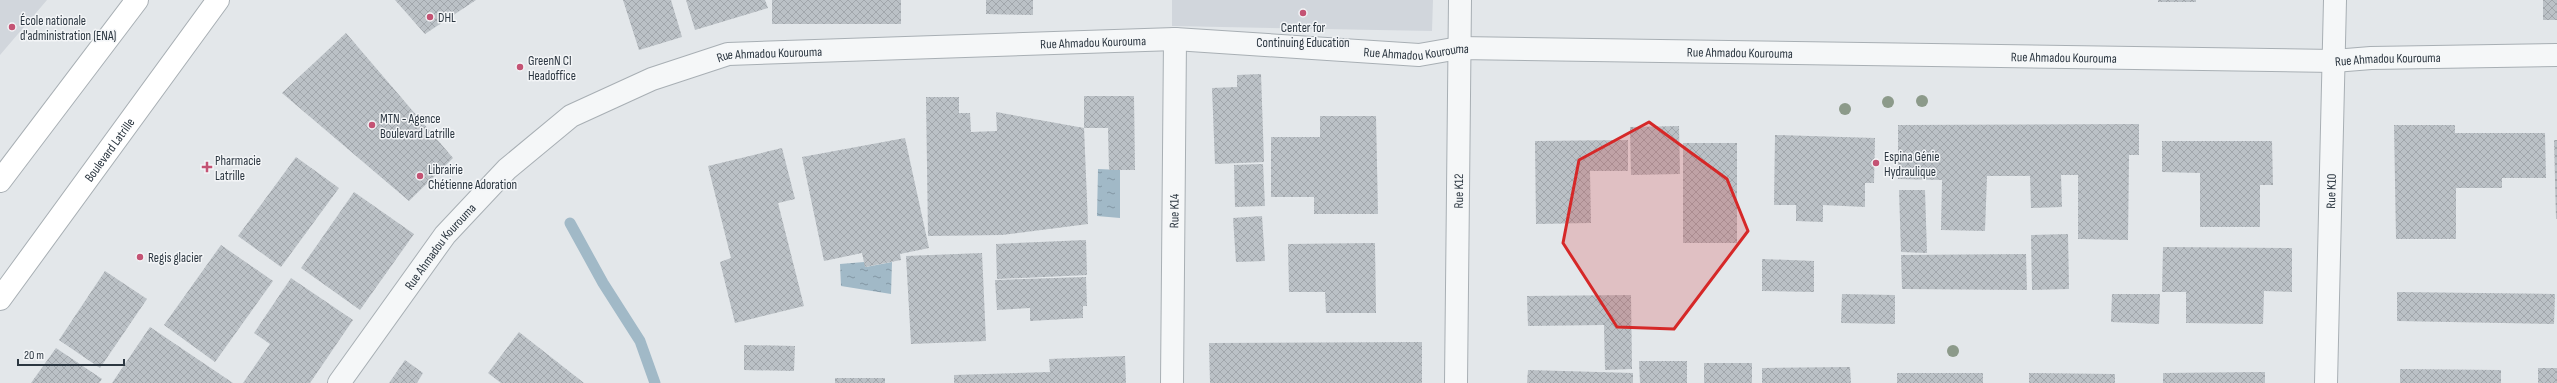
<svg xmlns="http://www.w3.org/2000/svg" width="2557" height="383" font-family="'Sofia Sans Condensed',sans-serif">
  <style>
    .built { fill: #d1d6dc }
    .water { fill: url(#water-ripples) }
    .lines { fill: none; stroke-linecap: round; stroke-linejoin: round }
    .stream { stroke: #a1b9c7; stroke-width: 11 }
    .building { fill: url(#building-cross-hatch) }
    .street-casing { stroke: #a8afb4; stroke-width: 24 }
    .secondary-casing { stroke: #a8afb4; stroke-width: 24 }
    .street { stroke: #f5f7f8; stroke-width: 22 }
    .secondary { stroke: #fff; stroke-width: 22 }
    .tree { fill: #8c9a8a }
    .marked { fill: #d62828; fill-opacity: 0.2; stroke: #d62828; stroke-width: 3; stroke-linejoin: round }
    .poi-dot { fill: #c45374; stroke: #f3f5f7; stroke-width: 1.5 }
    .labels { text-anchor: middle; stroke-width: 3; stroke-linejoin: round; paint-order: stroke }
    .poi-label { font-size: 13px; fill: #2c3741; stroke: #f3f5f7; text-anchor: start }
    .street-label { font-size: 13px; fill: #2c3741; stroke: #f3f5f7 }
  </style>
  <defs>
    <pattern id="water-ripples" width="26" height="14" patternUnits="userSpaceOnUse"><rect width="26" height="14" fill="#a1b9c7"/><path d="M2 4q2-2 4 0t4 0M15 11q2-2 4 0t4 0" fill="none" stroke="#8397a3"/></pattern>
    <pattern id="building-cross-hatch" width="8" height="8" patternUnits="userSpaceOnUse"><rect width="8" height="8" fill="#bbc1c6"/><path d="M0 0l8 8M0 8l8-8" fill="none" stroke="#a1a6ab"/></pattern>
  </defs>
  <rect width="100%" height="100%" fill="#e3e7ea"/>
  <path class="built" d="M0,0H47L0,55Z
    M1172,0H1433L1432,31L1172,26Z"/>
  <path class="water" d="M1098,169L1120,170V218L1097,216Z
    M864,262L866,267L892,262L891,294L841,286L840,264Z"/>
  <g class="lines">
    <path class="stream" d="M570,223L603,283L640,341L655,383"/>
  </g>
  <path class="building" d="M395,0H476L425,34Z
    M623,0H671L682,37L639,50Z
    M686,0H765L768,8L695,30Z
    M772,0H901V24H772Z
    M986,0H1033V15L986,14Z
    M2158,0H2196V2H2158Z
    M2543,0H2557V20H2543Z
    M346,33L453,158L409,201L282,93Z
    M1261,74L1264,162L1215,164L1212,88L1237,87V75Z
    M1084,96H1134L1135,170H1109L1108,128H1084L1088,224L1002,235L928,236L926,97H959V113H970L971,132L997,131L996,112L1084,128Z
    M1320,116H1376L1378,214H1314V197H1271V137H1320Z
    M2139,124V155H2129L2128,240L2078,239V175H2061L2062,207L2031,208L2030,176H1987L1985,231L1941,230L1942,180L1898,179V125Z
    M2394,125H2455V133H2545L2546,178H2502V188H2456V239H2396Z
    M1679,126L1680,174L1631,175L1630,127Z
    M1775,135L1875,138L1874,183H1865V207L1823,205V222L1796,221V205H1774Z
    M905,138L929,248L900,254L901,260L865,267L862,253L824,261L802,157Z
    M1628,140V171H1590L1591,223L1536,224L1535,141Z
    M2554,140H2557V219H2556Z
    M2162,141H2272L2273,185H2260V227H2200V173L2162,172Z
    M1683,143H1737V243H1683Z
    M782,148L795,199L778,203L804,306L735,323L720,262L731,258L708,166Z
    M296,157L339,188L281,267L238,236Z
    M1263,164L1265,206L1235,207L1234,165Z
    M1899,190H1925L1927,253L1901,252Z
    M354,192L414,234L360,310L301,268Z
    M1262,216L1265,261L1236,262L1233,218Z
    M2068,234L2069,289L2032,290L2031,235Z
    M1086,240L1087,275L997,279L996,244Z
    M1375,243L1376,313H1326L1325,292H1289L1288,244Z
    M221,245L273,281L215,362L164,325Z
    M2163,247L2292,248V292L2264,291L2263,324L2186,323V292H2162Z
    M982,253L986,341L911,344L906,256Z
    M2026,254L2027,290L1902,289L1901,255Z
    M1762,259L1814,261V292L1762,291Z
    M105,271L147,299L100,368L59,340Z
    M1086,277L1087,306H1083V318L1030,321V308L997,310L995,280Z
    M291,278L353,320L310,383H243L270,344L254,333Z
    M2397,292L2555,294L2554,324L2397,321Z
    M1842,294L1895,295V324L1841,323Z
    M2112,294H2160L2159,324L2111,322Z
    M1631,295L1632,369L1605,370L1604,325L1528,326L1527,296Z
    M150,327L233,383H112Z
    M519,332L584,383H501L488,373Z
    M1422,342V383H1210L1209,343Z
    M744,345L795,346L794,371L744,370Z
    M56,348L102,379L99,383H31Z
    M1125,356L1126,383H954V375L1050,372L1049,359Z
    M405,360L423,373L417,383H389Z
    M1639,361H1687V383H1640Z
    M1704,363H1752V383H1704Z
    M1850,367L1851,383H1762V368Z
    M2538,368H2557V383H2538Z
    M2400,369L2501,370V383H2400Z
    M1528,370L1633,373V383H1527Z
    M2265,372V383H2163V373Z
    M1897,373H1983V383H1897Z
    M2029,373L2115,374V383H2029Z
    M835,378H885V383H835Z"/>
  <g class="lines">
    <defs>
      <g id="street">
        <path id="s1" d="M339,383L445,235L507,169L571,116L652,79L728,54L1175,39L1419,55L1459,48L2334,61L2371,58L2557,55"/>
        <path id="s2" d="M1172,383L1175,39"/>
        <path id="s3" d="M1456,383L1460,0"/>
        <path id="s4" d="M2326,383L2335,0"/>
      </g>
      <g id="secondary">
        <path d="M0,181L137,0"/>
        <path id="s5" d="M0,299L218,0"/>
      </g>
    </defs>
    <use href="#street" class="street-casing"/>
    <use href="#secondary" class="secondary-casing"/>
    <use href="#street" class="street"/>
    <use href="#secondary" class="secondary"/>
  </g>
  <g class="tree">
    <circle cx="1922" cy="101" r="6"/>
    <circle cx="1888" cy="102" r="6"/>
    <circle cx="1845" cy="109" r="6"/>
    <circle cx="1953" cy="351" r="6"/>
  </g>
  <path class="marked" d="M1649,122L1727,179L1748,231L1674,329L1617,327L1563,243L1579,160Z"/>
  <g class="poi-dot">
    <circle cx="1303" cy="13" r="4"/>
    <circle cx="430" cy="17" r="4"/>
    <circle cx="12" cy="27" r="4"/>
    <circle cx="520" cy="67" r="4"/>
    <circle cx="372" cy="125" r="4"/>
    <circle cx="1876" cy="163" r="4"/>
    <path d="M205 161h4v4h4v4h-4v4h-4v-4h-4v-4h4z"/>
    <circle cx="420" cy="176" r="4"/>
    <circle cx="140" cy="257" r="4"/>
  </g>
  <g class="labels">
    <g class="poi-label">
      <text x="438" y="22">DHL</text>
      <text x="20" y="25">École nationale<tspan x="20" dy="15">d'administration (ENA)</tspan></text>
      <text x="1303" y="32" text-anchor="middle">Center for<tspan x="1303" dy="15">Continuing Education</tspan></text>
      <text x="528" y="65">GreenN CI<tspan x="528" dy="15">Headoffice</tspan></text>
      <text x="380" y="123">MTN - Agence<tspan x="380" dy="15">Boulevard Latrille</tspan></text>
      <text x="1884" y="161">Espina Génie<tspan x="1884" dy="15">Hydraulique</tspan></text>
      <text x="215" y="165">Pharmacie<tspan x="215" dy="15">Latrille</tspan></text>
      <text x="428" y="174">Librairie<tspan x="428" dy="15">Chétienne Adoration</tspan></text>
      <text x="148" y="262">Regis glacier</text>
    </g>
    <g class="street-label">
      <text dy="5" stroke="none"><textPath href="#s1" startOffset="890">Rue Ahmadou Kourouma</textPath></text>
      <text dy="5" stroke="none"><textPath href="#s1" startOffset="1214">Rue Ahmadou Kourouma</textPath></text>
      <text dy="5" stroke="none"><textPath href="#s1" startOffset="1538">Rue Ahmadou Kourouma</textPath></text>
      <text dy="5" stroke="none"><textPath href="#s1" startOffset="566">Rue Ahmadou Kourouma</textPath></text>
      <text dy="5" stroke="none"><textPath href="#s1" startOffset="1862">Rue Ahmadou Kourouma</textPath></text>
      <text dy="5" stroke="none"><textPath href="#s1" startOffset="2186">Rue Ahmadou Kourouma</textPath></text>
      <text dy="5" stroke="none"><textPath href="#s5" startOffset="185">Boulevard Latrille</textPath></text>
      <text dy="5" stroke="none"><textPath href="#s3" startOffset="192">Rue K12</textPath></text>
      <text dy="5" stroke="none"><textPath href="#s4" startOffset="192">Rue K10</textPath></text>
      <text dy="5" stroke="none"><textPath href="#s2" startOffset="172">Rue K14</textPath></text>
      <text dy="5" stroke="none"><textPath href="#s1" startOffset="170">Rue Ahmadou Kourouma</textPath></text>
    </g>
  </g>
  <path d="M18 359v6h106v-6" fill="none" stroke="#2c3741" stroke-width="2"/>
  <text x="24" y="359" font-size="12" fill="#2c3741" stroke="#f3f5f7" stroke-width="3" paint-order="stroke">20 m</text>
</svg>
